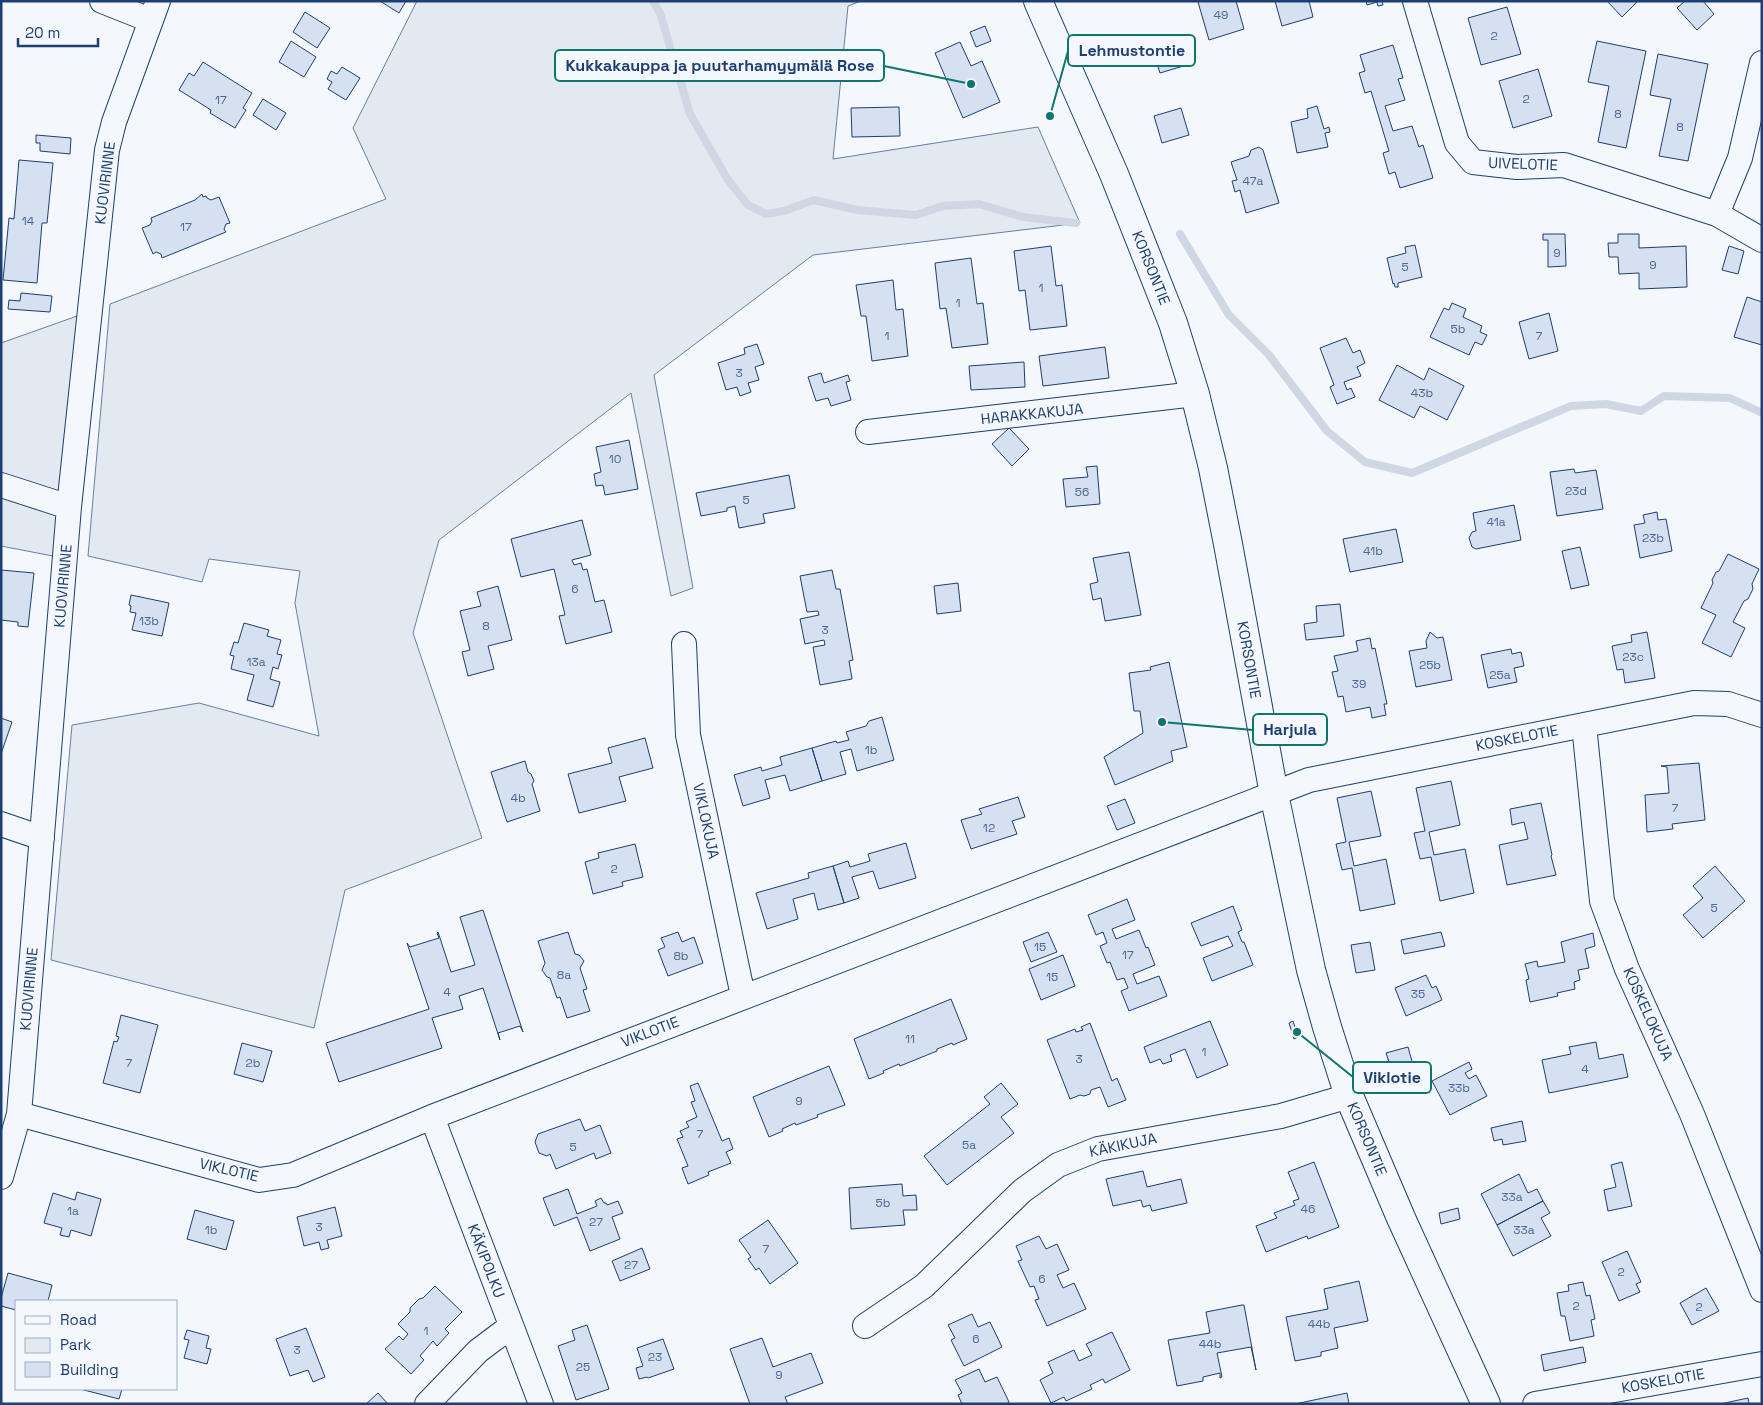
<svg xmlns="http://www.w3.org/2000/svg" width="1763" height="1405" font-family="'Space Grotesk',sans-serif">
  <style>
    .green { fill: #e3e9f0; stroke: #687fa3 }
    .lines { fill: none; stroke-linecap: round; stroke-linejoin: round }
    .stream { stroke: #cfd7e4; stroke-width: 8 }
    .building { fill: #d5e0f0; stroke: #1d3f73 }
    .street-casing { stroke: #1d3f73; stroke-width: 26 }
    .secondary-casing { stroke: #1d3f73; stroke-width: 30 }
    .street { stroke: #f4f7fb; stroke-width: 24 }
    .secondary { stroke: #f4f7fb; stroke-width: 28 }
    .labels { text-anchor: middle; stroke-width: 4; stroke-linejoin: round; paint-order: stroke }
    .number-label { font-size: 12px; fill: #4b6792 }
    .street-label { font-size: 15px; fill: #1d3f73; stroke: #f4f7fb }
    .leader { fill: none; stroke: #0f766e; stroke-width: 2 }
    .callout-dot { fill: #0f766e; stroke: #f4f7fb; stroke-width: 2 }
    .callout { fill: #f4f7fb; stroke: #0f766e; stroke-width: 2 }
    .callout-label { font-size: 16px; text-anchor: middle; font-weight: bold; fill: #1d3f73 }
  </style>
  <rect width="100%" height="100%" fill="#f4f7fb"/>
  <path class="green" d="M417,1H861L848,6L833,159L1038,127L1080,223L813,255L654,375L693,588L671,596L631,393L439,540L413,633L482,838L345,890L314,1028L51,960L72,725L199,703L319,736L295,603L300,571L209,559L202,582L88,556L110,304L386,199L353,128Z
    M80,315L53,556L1,546V343Z"/>
  <g class="lines">
    <path class="stream" d="M653,1L660,13L690,114L728,180L748,205L766,214L784,211L814,200L857,210L916,215L943,206L979,204L1023,217L1076,223
      M1180,234L1229,315L1269,355L1327,431L1365,462L1412,473L1571,406L1606,404L1641,411L1664,396L1730,398L1762,413"/>
  </g>
  <path class="building" d="M380,1H406L399,13Z
    M1200,1H1236L1244,29L1209,40L1198,2Z
    M1275,1H1309L1313,17L1282,26Z
    M1366,1H1382L1383,5L1378,6L1377,2L1367,5Z
    M1607,1H1638L1622,17Z
    M1685,1H1703L1714,14L1697,30L1677,8Z
    M1507,7L1521,54L1481,65L1468,18Z
    M305,12L330,28L317,48L293,32Z
    M985,26L991,41L976,47L970,32Z
    M291,41L316,57L304,77L279,62Z
    M1597,41L1646,51L1626,148L1598,142L1609,86L1588,82Z
    M960,42L971,66L982,61L1000,102L963,118L935,53Z
    M1393,45L1403,78L1398,79L1405,100L1385,106L1393,131L1412,126L1419,147L1423,145L1433,178L1400,188L1395,172L1389,174L1383,153L1389,151L1371,91L1365,93L1359,73L1365,71L1360,55Z
    M1185,48L1190,64L1160,73L1155,57Z
    M1658,54L1708,64L1688,161L1659,156L1671,99L1650,95Z
    M203,62L252,93L243,108L246,110L235,128L210,113L211,110L179,90L189,73L194,76Z
    M342,67L360,78L346,100L328,89L332,82L327,79L331,71L337,74Z
    M1538,69L1552,116L1513,128L1499,81Z
    M263,99L286,113L276,130L253,115Z
    M1317,106L1324,129L1329,127L1330,132L1325,133L1328,147L1297,153L1291,122L1308,118L1307,109Z
    M899,107L900,136L852,137L851,108Z
    M1181,108L1189,135L1162,143L1154,116Z
    M36,135L71,138L70,154L40,151V143H36Z
    M1259,147L1263,150L1279,203L1246,213L1240,190L1235,192L1232,181L1237,180L1231,162L1249,156L1251,150Z
    M19,160L53,163L47,223H42L37,283L3,280L9,218L14,219Z
    M202,194L203,197L206,196L207,198L211,200L219,197L230,223L226,224L224,229L226,232L162,258L161,254L156,252L153,254L142,228L150,225L152,221L151,218L195,200Z
    M1543,234H1565L1566,266L1548,267V240H1543Z
    M1618,234H1639V248L1686,246L1687,287L1639,289V273L1619,274L1618,257H1609L1608,243H1618Z
    M1415,245L1422,277L1398,283V287H1395L1394,283L1393,284L1387,258L1406,253L1405,247Z
    M1051,246L1056,286L1062,285L1067,326L1030,330L1025,290L1019,291L1014,251Z
    M1729,246L1744,251L1738,274L1722,270Z
    M971,258L977,304L983,303L988,344L952,348L946,308L940,309L935,263Z
    M893,280L896,310L903,309L908,356L872,361L866,316H861L856,285Z
    M21,293L52,296L50,312L8,309L9,300L20,301Z
    M1747,297L1762,302V345L1734,337Z
    M1452,303L1466,309L1463,317L1482,326L1480,332L1487,335L1482,345L1475,342L1469,355L1430,337L1444,308L1449,310Z
    M1549,313L1558,351L1529,359L1519,322Z
    M1346,338L1353,353L1360,350L1365,363L1357,367L1361,376L1344,382L1347,390L1351,388L1355,397L1337,404L1330,387L1334,385L1320,348Z
    M757,344L764,364L755,367L759,380L748,383L751,392L740,396L737,387L726,390L718,363L745,354L744,348Z
    M1105,347L1109,378L1043,386L1039,356Z
    M1024,362L1025,387L971,390L969,366Z
    M1397,365L1424,380L1429,368L1464,386L1447,420L1420,406L1414,418L1379,400Z
    M821,373L824,383L848,375L850,381L846,382L851,400L831,406L828,398L816,401L808,377Z
    M1009,428L1029,449L1012,466L992,444Z
    M629,440L638,489L605,495L603,485L596,486L594,474L601,472L596,447Z
    M1097,466L1100,504L1066,507L1063,479L1088,477L1086,467Z
    M1574,469L1575,473L1596,470L1603,509L1557,516L1550,472Z
    M789,475L795,508L763,514L765,523L739,528L735,506L727,508V511L701,516L696,493Z
    M1514,505L1521,540L1476,549L1472,547L1469,538L1472,532L1476,531L1473,513Z
    M1657,512L1658,520L1666,519L1672,551L1640,558L1634,525L1645,523L1643,515Z
    M582,520L591,555L572,560L574,565L581,563L583,570L587,569L595,602L604,600L612,632L566,644L559,616L565,615L554,569L521,577L511,539Z
    M1396,529L1403,562L1350,572L1343,539Z
    M1580,547L1589,585L1571,589L1562,551Z
    M1129,552L1141,615L1105,621L1101,598L1093,600L1090,584L1098,582L1093,558Z
    M1728,554L1759,569L1752,584L1753,589L1748,599L1744,601L1733,622L1745,628L1731,657L1702,643L1716,615L1701,608L1713,583L1712,580L1716,572L1719,571Z
    M1,570L34,573L28,627L18,626V622L1,620Z
    M832,570L836,589H840L853,660L849,661L852,679L820,685L813,647L825,645L824,640L805,644L800,619L819,615L818,611L807,612L800,576Z
    M958,583L961,611L937,614L934,586Z
    M498,586L512,640L488,646L494,669L468,676L462,652L470,650L460,611L481,606L477,592Z
    M131,595L169,603L162,636L132,630L136,613L130,612L131,606L129,605Z
    M1340,604L1344,636L1306,640L1304,624L1317,622L1316,606Z
    M244,623L269,630L267,636L281,640L277,654L282,655L278,669L273,667L270,679L280,682L273,707L247,700L254,675L231,669L234,656L230,655L234,642L238,643Z
    M1430,632L1437,638L1443,637L1452,680L1416,687L1409,651L1427,648L1426,641Z
    M1647,632L1655,678L1625,683L1623,669L1617,670L1612,646L1632,642L1631,635Z
    M1370,638L1372,649L1375,648L1387,704H1384L1386,715L1372,718L1370,707L1346,712L1343,696L1338,697L1332,672L1338,671L1334,656L1358,651L1356,641Z
    M1511,649L1512,654L1521,652L1524,666L1514,668L1517,682L1488,688L1481,655Z
    M1169,662L1187,747L1171,751L1173,761L1115,785L1104,757L1143,733L1140,711H1134L1129,673L1151,670L1150,667Z
    M882,717L894,760L857,771L851,749L840,752L846,774L822,781L812,748L836,741L837,743L849,740L846,732L866,726L869,721Z
    M1,718L12,722L1,754Z
    M645,738L653,768L619,777L626,801L579,813L568,774L612,763L608,748Z
    M812,748L822,781L790,791L785,775L765,780L770,798L743,806L734,775L761,767L762,771L782,765L780,757Z
    M525,761L528,772L531,774L534,781L532,784L540,811L507,822L491,772Z
    M1699,763L1705,820L1672,824L1673,829L1647,832L1645,795L1669,793L1667,767L1661,766Z
    M1451,781L1460,825L1429,832L1434,855L1465,849L1474,893L1440,901L1431,857L1420,859L1414,833L1425,831L1416,788Z
    M1371,791L1381,836L1349,842L1354,866L1386,859L1395,904L1360,911L1352,868L1342,870L1336,844L1346,842L1337,798Z
    M1018,797L1025,817L1012,821L1017,834L971,849L961,820L982,814L979,809Z
    M1125,799L1135,823L1117,830L1107,806Z
    M1541,803L1552,855L1551,856L1556,875L1507,885L1499,845L1528,839L1524,822L1512,825L1510,809Z
    M906,843L916,878L879,889L873,871L852,877L859,898L844,903L833,866L848,861L850,867L870,861L868,854Z
    M635,844L643,877L622,882L623,886L593,894L585,862L599,858L598,853Z
    M833,866L844,903L818,910L814,893L793,899L798,919L767,929L756,893L809,878L808,873Z
    M1715,866L1745,901L1703,938L1683,915L1703,898L1693,886Z
    M1127,899L1135,920L1112,929L1116,939L1139,930L1146,948L1148,947L1155,965L1133,974L1137,984L1159,976L1167,996L1129,1011L1121,991L1128,988L1124,978L1117,980L1110,962L1107,963L1100,946L1107,943L1103,932L1096,935L1088,915Z
    M1233,906L1242,930L1238,932L1242,942H1244L1253,965L1212,981L1203,958L1233,946L1228,936L1201,946L1191,923Z
    M483,910L523,1032L520,1026L498,1033L500,1040L483,988L459,996L463,1009L432,1018L442,1048L339,1082L326,1043L429,1009L407,943L410,947L439,938L437,933L438,932L451,972L475,965L460,917Z
    M568,932L575,954L579,955L584,961L580,968L587,989L583,990L590,1011L567,1018L560,997L557,998L550,978L547,977L542,970L545,963L538,941Z
    M678,932L682,942L694,937L703,963L668,976L658,950L665,947L661,938Z
    M1048,932L1057,952L1031,962L1023,942Z
    M1441,932L1445,946L1404,954L1401,940Z
    M1593,933L1595,946L1585,949L1589,968L1578,970L1580,980L1574,982L1575,989L1557,993L1558,996L1530,1002L1526,980L1529,979L1525,964L1537,961L1538,967L1565,962L1561,942Z
    M1370,942L1375,970L1356,973L1351,945Z
    M1063,955L1075,986L1041,1000L1029,969Z
    M1426,975L1432,988L1436,986L1442,1000L1406,1016L1395,988Z
    M951,999L967,1039L953,1045L952,1043L937,1049V1051L900,1066L899,1064L883,1071L884,1073L869,1079L854,1039Z
    M121,1015L158,1025L140,1093L103,1083L114,1041L117,1042L119,1037L116,1036Z
    M1210,1021L1228,1065L1197,1078L1185,1049L1170,1055L1172,1061L1163,1064L1160,1059L1150,1063L1144,1047Z
    M1293,1021L1298,1037L1294,1039L1289,1023Z
    M1090,1023L1112,1081L1117,1078L1126,1100L1108,1107L1100,1087L1091,1090L1090,1094L1084,1096L1080,1095L1070,1099L1047,1040L1075,1029L1076,1032L1083,1030L1081,1027Z
    M1596,1042L1599,1059L1623,1054L1628,1077L1549,1093L1542,1060L1571,1054L1569,1047Z
    M242,1043L272,1051L263,1082L234,1074Z
    M1408,1047L1413,1065L1392,1071L1386,1053Z
    M1469,1062L1472,1069L1465,1073L1469,1079L1476,1075L1487,1096L1450,1115L1432,1081Z
    M829,1066L845,1105L817,1115L818,1117L796,1125L795,1123L782,1129L783,1131L769,1137L753,1097Z
    M698,1083L722,1141L729,1138L733,1149L726,1152L731,1163L708,1172L709,1175L688,1184L682,1168L688,1166L677,1139L683,1137L680,1131L689,1127L686,1122L697,1117L691,1102L695,1101L690,1086Z
    M1001,1083L1018,1104L1001,1117L1014,1133L947,1185L924,1156L990,1104L984,1097Z
    M580,1119L585,1131L600,1125L611,1153L596,1159L594,1153L556,1169L550,1154L547,1156L539,1153L535,1142L538,1134Z
    M1522,1121L1526,1141L1503,1145L1502,1139L1494,1141L1491,1128Z
    M1314,1162L1339,1227L1308,1239L1307,1236L1266,1252L1256,1226L1277,1218L1274,1213L1295,1205L1293,1201L1299,1199L1288,1172Z
    M1622,1162L1632,1206L1608,1211L1604,1190L1616,1187L1611,1165Z
    M1143,1171L1147,1187L1181,1179L1187,1203L1152,1211L1150,1205L1143,1207L1141,1200L1113,1206L1106,1179Z
    M1519,1174L1528,1193L1537,1189L1543,1201L1497,1225L1481,1194Z
    M902,1184L903,1196L916,1195L917,1210H903L905,1225L851,1229L849,1188Z
    M568,1189L577,1214L597,1206L595,1201L601,1198L604,1203H606L607,1205L618,1201L623,1213L612,1217L620,1239L590,1251L577,1217L554,1226L543,1198Z
    M77,1192L101,1199L91,1236L71,1230L69,1237L60,1235L62,1228L44,1223L53,1193L75,1200Z
    M1543,1201L1550,1213L1541,1218L1551,1236L1513,1256L1497,1225Z
    M335,1207L342,1236L327,1240L329,1248L321,1250L319,1242L304,1246L297,1217Z
    M1458,1208L1460,1219L1441,1224L1439,1213Z
    M195,1210L234,1221L226,1250L187,1239Z
    M768,1220L798,1263L770,1284L759,1268L756,1270L748,1259L751,1257L739,1240Z
    M1039,1236L1046,1249L1057,1244L1069,1270L1057,1275L1063,1288L1074,1283L1086,1309L1047,1326L1035,1300L1039,1299L1034,1286L1030,1287L1018,1261L1022,1260L1016,1246Z
    M642,1248L650,1269L620,1281L612,1261Z
    M1627,1251L1641,1282L1636,1284L1640,1292L1619,1301L1602,1262Z
    M8,1273L52,1285L48,1301H16V1310L1,1306V1298Z
    M1359,1281L1368,1321L1334,1328L1338,1348L1321,1352V1356L1295,1361L1286,1317L1328,1309L1324,1289Z
    M1583,1282L1586,1296L1590,1295L1595,1319L1591,1320L1594,1336L1570,1341L1565,1316H1561L1557,1293L1569,1291L1568,1285Z
    M435,1286L462,1312L445,1329L449,1333L437,1346L433,1341L420,1356L424,1360L411,1374L385,1349L399,1336L403,1340L408,1334L398,1324L410,1312V1308L419,1299L423,1298Z
    M1706,1288L1719,1311L1692,1325L1680,1303Z
    M1242,1305H1244L1256,1370L1251,1347L1217,1353L1222,1377L1220,1378V1373L1203,1377V1381L1177,1386L1168,1340L1210,1333L1206,1312Z
    M972,1314L978,1327L990,1322L1002,1347L964,1366L951,1340L955,1338L948,1325Z
    M587,1325L609,1389L576,1400L558,1346L575,1340L572,1330Z
    M306,1328L325,1377L313,1382L308,1370L290,1376L276,1339Z
    M187,1330L209,1336L206,1348L211,1349L207,1364L184,1358L189,1340L184,1339Z
    M1112,1332L1130,1370L1105,1383L1103,1379L1090,1385L1092,1389L1066,1401L1064,1397L1051,1403L1040,1380L1053,1373L1048,1362L1074,1350L1079,1361L1092,1355L1086,1344Z
    M762,1338L773,1367L811,1353L823,1383L785,1397L788,1404H750L730,1349Z
    M663,1339L674,1369L648,1378L647,1377L639,1379L636,1368L643,1366L637,1348Z
    M1583,1347L1586,1362L1544,1371L1541,1355Z
    M979,1369L985,1382L997,1377L1009,1402L1006,1404H962L958,1395L962,1393L955,1380Z
    M80,1389H122L119,1399Z
    M378,1393L388,1404H366Z
    M1347,1393L1349,1404H1295Z
    M1748,1398L1749,1404H1720Z"/>
  <g class="lines">
    <defs>
      <path id="street" d="M102,1L150,20
        M1415,1L1457,143L1473,162L1517,167L1564,165L1717,214L1762,240
        M1717,214L1740,158L1762,63
        M868,432L1195,394
        M1,485L69,507
        M684,644L688,735L743,996
        M1584,725L1602,901L1627,969L1692,1114L1762,1290
        M1,824L42,838
        M19,1114L259,1180L293,1175L432,1117L1309,780L1694,703L1728,704L1762,715
        M432,1117L541,1404
        M1,1177L19,1114L69,507L107,150L114,122L158,1
        M865,1326L924,1286L1022,1191L1058,1165L1098,1149L1281,1116L1349,1096
        M427,1404L478,1351L510,1327
        M1535,1404L1762,1364"/>
      <path id="secondary" d="M1038,1L1114,174L1173,323L1195,394L1213,468L1228,544L1274,794L1311,970L1327,1027L1349,1096L1401,1218L1486,1404"/>
    </defs>
    <use href="#street" class="street-casing"/>
    <use href="#secondary" class="secondary-casing"/>
    <use href="#street" class="street"/>
    <use href="#secondary" class="secondary"/>
  </g>
  <g class="labels">
    <g class="number-label">
      <text x="1221" y="19">49</text>
      <text x="1494" y="40">2</text>
      <text x="1526" y="103">2</text>
      <text x="221" y="104">17</text>
      <text x="1618" y="118">8</text>
      <text x="1680" y="131">8</text>
      <text x="1253" y="185">47a</text>
      <text x="28" y="225">14</text>
      <text x="186" y="231">17</text>
      <text x="1557" y="257">9</text>
      <text x="1653" y="269">9</text>
      <text x="1405" y="271">5</text>
      <text x="1041" y="292">1</text>
      <text x="958" y="307">1</text>
      <text x="1458" y="333">5b</text>
      <text x="887" y="340">1</text>
      <text x="1539" y="340">7</text>
      <text x="739" y="377">3</text>
      <text x="1422" y="397">43b</text>
      <text x="615" y="463">10</text>
      <text x="1576" y="495">23d</text>
      <text x="1082" y="496">56</text>
      <text x="746" y="504">5</text>
      <text x="1496" y="526">41a</text>
      <text x="1653" y="542">23b</text>
      <text x="1373" y="555">41b</text>
      <text x="575" y="593">6</text>
      <text x="149" y="625">13b</text>
      <text x="486" y="630">8</text>
      <text x="825" y="634">3</text>
      <text x="1633" y="661">23c</text>
      <text x="256" y="666">13a</text>
      <text x="1430" y="669">25b</text>
      <text x="1500" y="679">25a</text>
      <text x="1359" y="688">39</text>
      <text x="871" y="754">1b</text>
      <text x="518" y="802">4b</text>
      <text x="1675" y="812">7</text>
      <text x="989" y="832">12</text>
      <text x="614" y="873">2</text>
      <text x="1714" y="912">5</text>
      <text x="1040" y="951">15</text>
      <text x="1128" y="959">17</text>
      <text x="681" y="960">8b</text>
      <text x="564" y="979">8a</text>
      <text x="1052" y="981">15</text>
      <text x="447" y="996">4</text>
      <text x="1418" y="998">35</text>
      <text x="910" y="1043">11</text>
      <text x="1204" y="1056">1</text>
      <text x="1079" y="1063">3</text>
      <text x="129" y="1067">7</text>
      <text x="253" y="1067">2b</text>
      <text x="1585" y="1073">4</text>
      <text x="1459" y="1092">33b</text>
      <text x="799" y="1105">9</text>
      <text x="700" y="1138">7</text>
      <text x="969" y="1149">5a</text>
      <text x="573" y="1151">5</text>
      <text x="1512" y="1201">33a</text>
      <text x="883" y="1207">5b</text>
      <text x="1308" y="1213">46</text>
      <text x="73" y="1215">1a</text>
      <text x="596" y="1226">27</text>
      <text x="319" y="1231">3</text>
      <text x="211" y="1234">1b</text>
      <text x="1524" y="1234">33a</text>
      <text x="766" y="1253">7</text>
      <text x="631" y="1269">27</text>
      <text x="1621" y="1276">2</text>
      <text x="1042" y="1283">6</text>
      <text x="1576" y="1310">2</text>
      <text x="1699" y="1311">2</text>
      <text x="1319" y="1328">44b</text>
      <text x="426" y="1335">1</text>
      <text x="976" y="1343">6</text>
      <text x="1210" y="1348">44b</text>
      <text x="297" y="1354">3</text>
      <text x="655" y="1361">23</text>
      <text x="583" y="1371">25</text>
      <text x="779" y="1379">9</text>
    </g>
    <g class="street-label">
      <text transform="translate(1523 164) rotate(2)" y="5">UIVELOTIE</text>
      <text transform="translate(105 183) rotate(-83)" y="5">KUOVIRINNE</text>
      <text transform="translate(1151 268) rotate(68)" y="5">KORSONTIE</text>
      <text transform="translate(1032 414) rotate(-6)" y="5">HARAKKAKUJA</text>
      <text transform="translate(63 586) rotate(-85)" y="5">KUOVIRINNE</text>
      <text transform="translate(1249 660) rotate(80)" y="5">KORSONTIE</text>
      <text transform="translate(1517 738) rotate(-11)" y="5">KOSKELOTIE</text>
      <text transform="translate(706 821) rotate(78)" y="5">VIKLOKUJA</text>
      <text transform="translate(29 989) rotate(-85)" y="5">KUOVIRINNE</text>
      <text transform="translate(1648 1014) rotate(66)" y="5">KOSKELOKUJA</text>
      <text transform="translate(650 1032) rotate(-21)" y="5">VIKLOTIE</text>
      <text transform="translate(1367 1139) rotate(67)" y="5">KORSONTIE</text>
      <text transform="translate(1123 1145) rotate(-12)" y="5">KÄKIKUJA</text>
      <text transform="translate(229 1170) rotate(13)" y="5">VIKLOTIE</text>
      <text transform="translate(486 1261) rotate(69)" y="5">KÄKIPOLKU</text>
      <text transform="translate(1663 1381) rotate(-10)" y="5">KOSKELOTIE</text>
    </g>
  </g>
  <path class="leader" d="M1050 116L1068 51M971 84L884 66M1162 722L1253 730M1297 1032L1353 1077"/>
  <g class="callout-dot">
    <circle cx="1050" cy="116" r="5"/>
    <circle cx="971" cy="84" r="5"/>
    <circle cx="1162" cy="722" r="5"/>
    <circle cx="1297" cy="1032" r="5"/>
  </g>
  <g class="callout">
    <rect x="1068" y="35" width="127" height="31" rx="5"/>
    <rect x="555" y="50" width="329" height="31" rx="5"/>
    <rect x="1253" y="714" width="74" height="31" rx="5"/>
    <rect x="1353" y="1062" width="78" height="31" rx="5"/>
  </g>
  <g class="callout-label">
    <text x="1132" y="56">Lehmustontie</text>
    <text x="720" y="71">Kukkakauppa ja puutarhamyymälä Rose</text>
    <text x="1290" y="735">Harjula</text>
    <text x="1392" y="1083">Viklotie</text>
  </g>
  <rect width="1763" height="1405" fill="none" stroke="#1d3f73" stroke-width="5"/>
  <rect x="15" y="1300" width="162" height="90" fill="#f4f7fb" stroke="#9eadc5"/>
  <rect x="25" y="1316" width="25" height="8" fill="#f4f7fb" stroke="#9eadc5"/>
  <text x="60" y="1325" font-size="15" fill="#1d3f73">Road</text>
  <rect x="25" y="1338" width="25" height="15" fill="#e3e9f0" stroke="#9eadc5"/>
  <text x="60" y="1350" font-size="15" fill="#1d3f73">Park</text>
  <rect x="25" y="1362" width="25" height="15" fill="#d5e0f0" stroke="#9eadc5"/>
  <text x="60" y="1375" font-size="15" fill="#1d3f73">Building</text>
  <path d="M18 38v8h80v-8" fill="none" stroke="#1d3f73" stroke-width="2.5"/>
  <text x="25" y="38" font-size="15" fill="#1d3f73" stroke="#f4f7fb" stroke-width="4" paint-order="stroke">20 m</text>
</svg>
